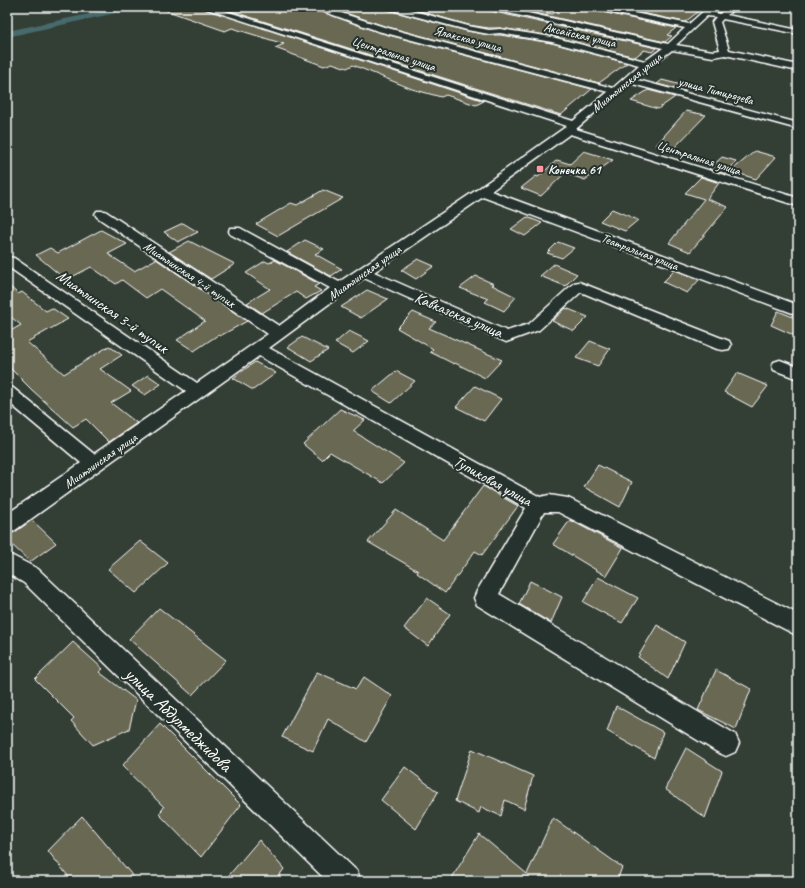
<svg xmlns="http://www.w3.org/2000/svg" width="805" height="888" font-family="Caveat,sans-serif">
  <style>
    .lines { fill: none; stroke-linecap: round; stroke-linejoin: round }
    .canal { fill: #476a6d; fill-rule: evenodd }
    .building { fill: #686853; stroke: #fff }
    .street-casing { stroke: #fff; stroke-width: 3 }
    .street { fill: #26332d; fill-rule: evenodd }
    .poi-dot { fill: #ff9aa2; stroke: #26332d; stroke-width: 1.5 }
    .labels { text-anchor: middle; stroke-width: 4; stroke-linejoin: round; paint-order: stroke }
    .far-street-label { font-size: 13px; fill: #fff; stroke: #26332d }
    .far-poi-label { font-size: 13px; font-weight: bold; fill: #fff; stroke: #26332d; text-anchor: start }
    .street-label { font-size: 16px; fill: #fff; stroke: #26332d }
    .near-street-label { font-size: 19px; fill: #fff; stroke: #26332d }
  </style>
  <rect width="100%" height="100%" fill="#333e35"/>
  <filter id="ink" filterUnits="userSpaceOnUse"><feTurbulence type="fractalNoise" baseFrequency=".025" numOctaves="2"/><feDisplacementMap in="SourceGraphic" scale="8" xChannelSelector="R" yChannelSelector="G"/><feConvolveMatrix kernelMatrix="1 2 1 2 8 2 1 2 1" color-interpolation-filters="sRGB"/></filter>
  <g filter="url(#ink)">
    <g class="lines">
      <path class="canal" d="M123,7H138L134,9L7,37V31Z"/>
    </g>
    <path class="building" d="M166,7H200L484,101L476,105L446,95L441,97L412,89L353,65L347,68L332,63L324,66L275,48L284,44L232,28L225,31L165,10Z
      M218,7H310L378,32L592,89L561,115Z
      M328,7H381V9L388,10L467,31L489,35H500L552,43L627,63L599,83L384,26Z
      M417,7L440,11L445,9L456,10L464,7H472L657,48L652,52L644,50L635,57L552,36L500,28H489L468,25L412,9Z
      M508,7L524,8L552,14L565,7H588L593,10L676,28L667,35L672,36L665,42Z
      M612,7H679L699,11L685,22Z
      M662,80L689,87L684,91L657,84Z
      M648,90L675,97L658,109L631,101Z
      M686,111L706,115L673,149L656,145Z
      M584,151L613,160L585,180L565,173L541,196L521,188L536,176L538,177L557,160L570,164Z
      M755,151L776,157L756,179L731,171Z
      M722,157L736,161L726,174L709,169Z
      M701,177L719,183L707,199L728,207L690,252L669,243L704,199L685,193Z
      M323,190L343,198L278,236L256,224L291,203L297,205Z
      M612,209L638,220L625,231L600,221Z
      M527,217L542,223L525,236L511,229Z
      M183,223L198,232L178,242L164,232Z
      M101,230L127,244L108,254L134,271L156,259L247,321L220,336L218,335L194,351L177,340L205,321L160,289L146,298L122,280L116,284L91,267L66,280L36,255L50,248L58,253Z
      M305,240L324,249L315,254L342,269L331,276L287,252Z
      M189,241L235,264L211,279L169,252Z
      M558,242L574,248L562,258L547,253Z
      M418,259L434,266L416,279L401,270Z
      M275,260L319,284L314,287L321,291L306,299L296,292L262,313L247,303L270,289L246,273L265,261L269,263Z
      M554,264L577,274L565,286L540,276Z
      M675,270L699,280L687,293L663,282Z
      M476,276L494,284L492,285L516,297L504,311L485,302L488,299L460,288Z
      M7,284L18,294L22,292L46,311L52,308L68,319L27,342L64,374L109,346L122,355L100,369L131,391L111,403L137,423L109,442L86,419L73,427L32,390L7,365V333L21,325L7,314Z
      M367,290L388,299L361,318L341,307Z
      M566,308L588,317L574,331L552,321Z
      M778,311L798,319V337L771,325Z
      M413,312L436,322L429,328L502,360L485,378L455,363L454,364L430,352L433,349L397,328Z
      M349,331L369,341L353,353L335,343Z
      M302,337L328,350L311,361L288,347Z
      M590,341L610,349L598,366L576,358Z
      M255,362L276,373L253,390L233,378Z
      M396,371L415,381L391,403L372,391Z
      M737,373L768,386L752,407L724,392Z
      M148,375L161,384L145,395L132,386Z
      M475,386L501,399L484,421L456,407Z
      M340,409L365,420L353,431L404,463L383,483L330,452L322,460L303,444Z
      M598,465L632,482L620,507L584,487Z
      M483,486L518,506L482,555L475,551L445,593L417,573L418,571L368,542L396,510L443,540Z
      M32,520L56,543L30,562L7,540V535L15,532Z
      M570,520L623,548L606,576L553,544Z
      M140,541L168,563L136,593L108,569Z
      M598,577L638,598L622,623L583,602Z
      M530,581L562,597L551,623L519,604Z
      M427,598L450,614L428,646L404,628Z
      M159,608L226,660L192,695L129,639Z
      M657,625L685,642L668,679L638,657Z
      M73,642L103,669L99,672L136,700L129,729L93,745L71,721L74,718L35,679Z
      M716,670L751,689L736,729L698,710Z
      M317,672L356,689L364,677L392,696L366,742L328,719L313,751L282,737Z
      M616,706L663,732L654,758L607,731Z
      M160,724L241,805L201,857L159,814L164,807L122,766Z
      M686,748L722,771L705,818L665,789Z
      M472,749L533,776L524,809L505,800L501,816L481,807L479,813L455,801Z
      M405,767L438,792L416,829L381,800Z
      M82,816L137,881H72L48,851Z
      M553,818L622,867L617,881H450L479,834L527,874Z
      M259,840L284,869L275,881H224Z"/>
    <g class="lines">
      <defs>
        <path id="street" d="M201,7H213L573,121L608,92L378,31L311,7H323L384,27L613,88L639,65L552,42L500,33L489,34L467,30L388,9L387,7H400L468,26L489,30L500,29L552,37L645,61L663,48L491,9L487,7H501L668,44L685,28L593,9L589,7H604L689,24L708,7H716L711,12L720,14L726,7H730L733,9L727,15L798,30V34L723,19L720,22L729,50L798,65V71L725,55L713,57L672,50L634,79L798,123V129L629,83L576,129L798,198V206L570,134L491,191L798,305V315L483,197L374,272L507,331L529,324L574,283L579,282L729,341L731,345L729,349L723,350L717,349L581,292L539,330L506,342L364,278L269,348L540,497L549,495L568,498L798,614V636L558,512H544L499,594L735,734L739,743L735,752L726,756L717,752L477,605L474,598L477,591L526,508L259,356L14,531L7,533V514L81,463L7,401V386L13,388L94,454L186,391L7,266V257L14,258L197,383L268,334L97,217L95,214L97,211H105L279,326L330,288L230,234L229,231L230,228H240L339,282L478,189L567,126ZM707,16L716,17L712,22L720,50L713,51L676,45Z
          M780,360L798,367V379L774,370L772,366L774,362Z
          M7,553L38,569L357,871L361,881H327L24,583L7,573Z"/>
      </defs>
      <use href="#street" class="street-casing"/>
      <use href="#street" class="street"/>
    </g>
  </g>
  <rect class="poi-dot" x="536" y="165" width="8" height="8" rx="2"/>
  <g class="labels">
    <g class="far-street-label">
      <text transform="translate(580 34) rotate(13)" y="5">Аксайская улица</text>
      <text transform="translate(468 38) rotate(15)" y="5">Ялакская улица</text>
      <text transform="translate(394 53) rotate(18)" y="5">Центральная улица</text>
      <text transform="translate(626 82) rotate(-39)" y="5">Миатлинская улица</text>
      <text transform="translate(716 90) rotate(15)" y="5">улица Тимирязева</text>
      <text transform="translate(699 157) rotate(18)" y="5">Центральная улица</text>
      <text transform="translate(640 251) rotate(21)" y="5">Театральная улица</text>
      <text transform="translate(364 272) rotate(-35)" y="5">Миатлинская улица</text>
      <text transform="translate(190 274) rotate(34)" y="5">Миатлинская 4-й тупик</text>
      <text transform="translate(100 460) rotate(-35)" y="5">Миатлинская улица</text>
    </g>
    <g class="far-poi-label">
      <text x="548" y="174">Конечка 61</text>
    </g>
    <g class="street-label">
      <text transform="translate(113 311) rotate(35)" y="6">Миатлинская 3-й тупик</text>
      <text transform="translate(459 314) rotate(23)" y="6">Кавказская улица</text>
      <text transform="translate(493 480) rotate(29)" y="6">Тупиковая улица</text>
    </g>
    <g class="near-street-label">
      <text transform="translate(179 719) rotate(44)" y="7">улица Абдулмеджидова</text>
    </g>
  </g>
  <rect width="805" height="888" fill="none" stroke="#26332d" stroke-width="24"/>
  <rect x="12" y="12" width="781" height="864" fill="none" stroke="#fff" stroke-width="1.5" filter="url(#ink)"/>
</svg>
